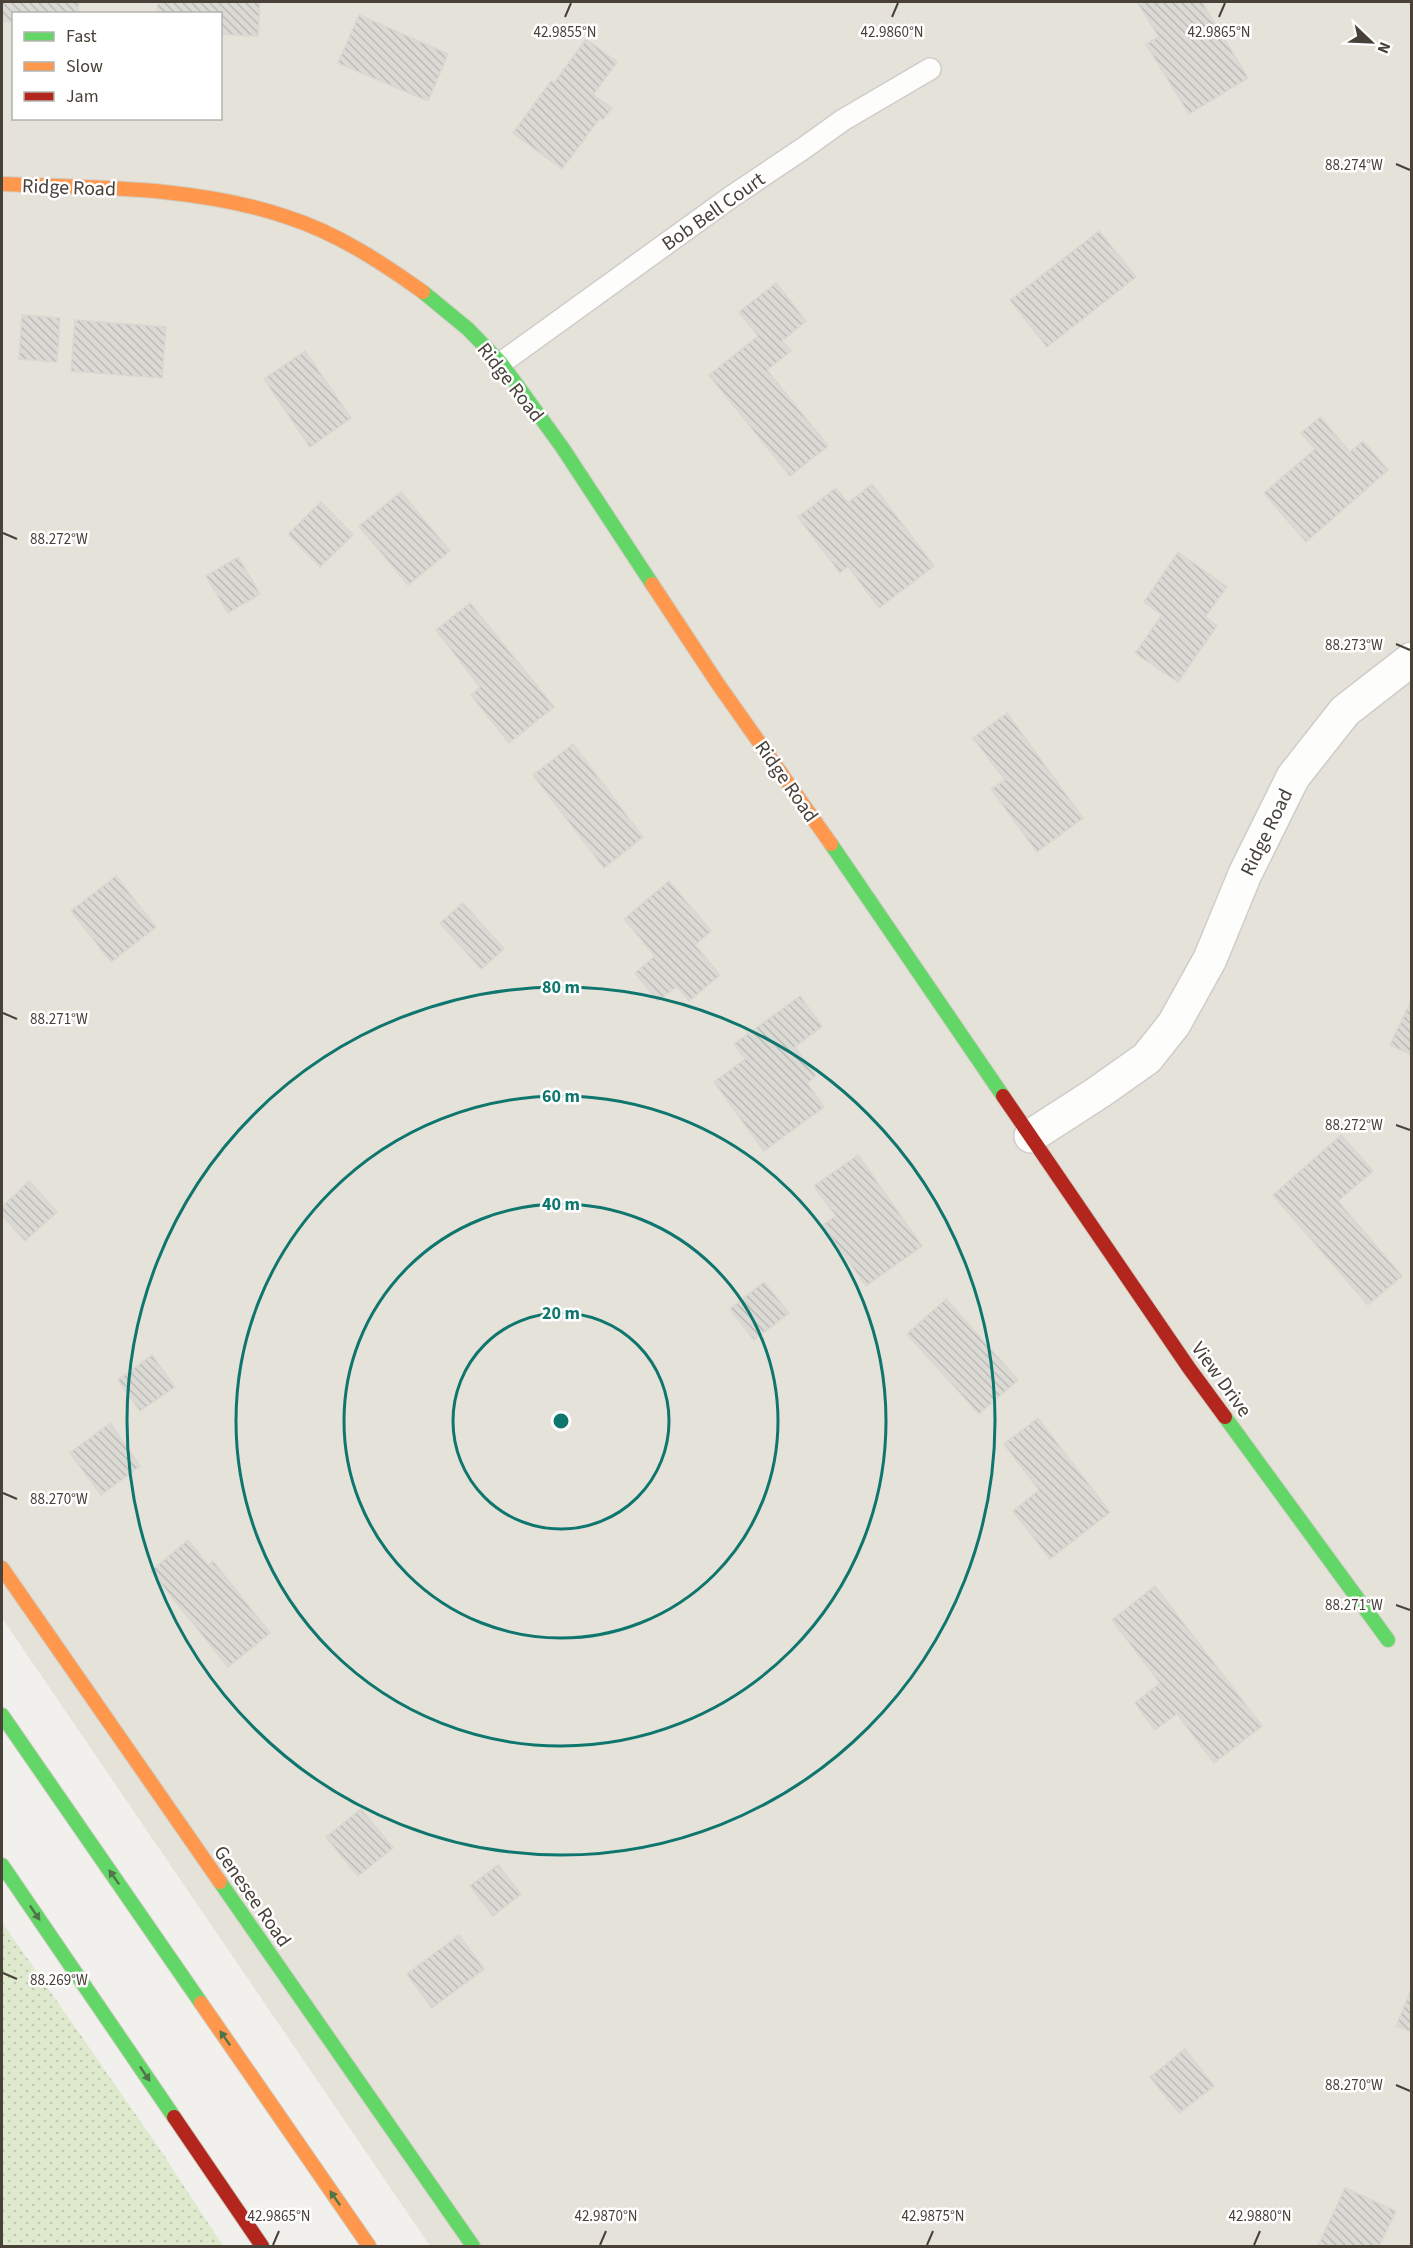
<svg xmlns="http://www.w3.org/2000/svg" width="1413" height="2248" font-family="'Source Sans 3',sans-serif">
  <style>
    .residential { fill: #e5e2da; fill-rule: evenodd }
    .park { fill: url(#park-dots) }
    .building { fill: url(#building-back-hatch); stroke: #d9d7d2; stroke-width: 1.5 }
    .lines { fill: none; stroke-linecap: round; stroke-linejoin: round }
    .lane-casing { stroke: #cfcdca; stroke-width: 24 }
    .street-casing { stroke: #cfcdca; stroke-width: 36 }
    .fast-casing { stroke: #d0cdc3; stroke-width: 16 }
    .slow-casing { stroke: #d0cdc3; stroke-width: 16 }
    .jam-casing { stroke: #d0cdc3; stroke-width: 16 }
    .lane { stroke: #fdfdfc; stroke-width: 21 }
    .street { stroke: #fdfdfc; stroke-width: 33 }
    .fast { stroke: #63d668; stroke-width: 14 }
    .slow { stroke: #ff974d; stroke-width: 14 }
    .jam { stroke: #b3261e; stroke-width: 14 }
    .oneway { fill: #517549 }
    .ticks { fill: none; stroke: #474138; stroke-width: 2 }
    .ring { fill: none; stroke: #0f766e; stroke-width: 3 }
    .labels { text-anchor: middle; stroke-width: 5; stroke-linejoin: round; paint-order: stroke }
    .street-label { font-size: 20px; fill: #474138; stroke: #fff }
    .ticks-label { font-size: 15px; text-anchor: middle; fill: #474138; stroke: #fff; stroke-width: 5; stroke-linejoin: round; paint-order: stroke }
    .centre { fill: #0f766e; stroke: #fff; stroke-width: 3 }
    .ring-label { font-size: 18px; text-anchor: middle; font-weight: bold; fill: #0f766e; stroke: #fff; stroke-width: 5; stroke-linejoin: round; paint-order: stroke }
  </style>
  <defs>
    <pattern id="park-dots" width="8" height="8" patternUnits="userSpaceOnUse" patternTransform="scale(1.5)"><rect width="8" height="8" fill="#dee9ce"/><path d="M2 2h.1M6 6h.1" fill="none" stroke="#c0c9b2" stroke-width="1.8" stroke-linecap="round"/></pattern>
    <pattern id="building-back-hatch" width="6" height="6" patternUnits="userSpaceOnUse" patternTransform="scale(1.5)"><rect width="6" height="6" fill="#dbd9d4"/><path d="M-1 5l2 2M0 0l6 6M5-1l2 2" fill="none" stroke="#bdbbb7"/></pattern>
  </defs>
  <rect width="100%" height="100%" fill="#f1f0ec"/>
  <path class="residential" d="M2,2H1411V2246H430L2,1618ZM14,14H220V118H14Z"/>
  <path class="park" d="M2,1922L161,2151L223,2246H2Z"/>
  <path class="building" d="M2,2H79L78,14H14V22L2,21Z
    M158,2H260L258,36L220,34V14H157Z
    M1137,2H1202L1248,78L1189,114L1146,44L1159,37Z
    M359,15L448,54L428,101L338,63Z
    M586,39L617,62L593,95L612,108L603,120L600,118L562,169L513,133L551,81L554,83Z
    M1099,231L1136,277L1047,347L1010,300Z
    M776,283L806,321L782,341L791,351L767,370L828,446L790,476L709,375L758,336L739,312Z
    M22,315L60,318L57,362L19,359Z
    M75,320L166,327L162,378L71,371Z
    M305,351L351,418L310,447L264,379Z
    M1320,417L1350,452L1363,441L1388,470L1306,542L1264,493L1315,449L1301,433Z
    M872,484L934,566L879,608L848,566L840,573L798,517L836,488L848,503Z
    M401,492L450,551L408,585L359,526Z
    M321,502L353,535L320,567L288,534Z
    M1178,552L1227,587L1205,617L1217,626L1178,682L1135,653L1162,615L1144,602Z
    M238,557L260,594L228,613L206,576Z
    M470,603L554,707L509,743L471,695L480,687L436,630Z
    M1007,713L1083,818L1037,852L991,789L1005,780L973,738Z
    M573,744L643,837L604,868L533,775Z
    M116,876L156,927L111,962L71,911Z
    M669,881L711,931L695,945L720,975L689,1001L677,986L658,1001L635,973L655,956L624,919Z
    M463,903L504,949L481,969L440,923Z
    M800,996L822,1026L795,1047L816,1076L807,1083L824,1107L764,1151L714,1082L745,1059L734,1044Z
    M1412,999V1055L1390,1045Z
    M1341,1135L1373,1171L1338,1201L1402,1276L1368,1305L1273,1195Z
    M858,1155L922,1246L866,1286L823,1225L836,1216L814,1186Z
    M29,1181L57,1212L25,1241L2,1215V1207Z
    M764,1282L789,1313L754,1340L730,1309Z
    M946,1299L1018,1380L979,1414L907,1334Z
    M152,1355L175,1387L140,1411L118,1380Z
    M1038,1418L1110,1512L1050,1559L1013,1511L1039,1490L1004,1444Z
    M110,1423L140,1466L101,1495L70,1453Z
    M188,1540L208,1565L213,1561L270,1633L228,1667L151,1571Z
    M1155,1586L1262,1726L1214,1763L1177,1714L1155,1730L1135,1703L1160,1683L1112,1620Z
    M361,1809L393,1848L358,1876L326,1837Z
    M498,1865L521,1894L493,1916L470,1886Z
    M459,1935L484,1969L432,2008L407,1974Z
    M1412,1988V2032L1396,2026Z
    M1185,2049L1214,2086L1179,2113L1150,2077Z
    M1345,2188L1396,2211L1379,2246H1318Z"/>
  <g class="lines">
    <defs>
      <path id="lane" d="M501,363L731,197L804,148L843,120L930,69"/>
      <path id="street" d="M1031,1136L1099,1092L1147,1058L1174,1024L1210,959L1245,874L1293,777L1345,711L1412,659"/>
      <path id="fast" d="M423,292L468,329L501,363L562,447L652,584
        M831,844L1003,1096
        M1225,1417L1388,1640
        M2,1715L201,2003
        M2,1865L174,2117
        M220,1882L473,2246"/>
      <path id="slow" d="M2,184C97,188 196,186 287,217C337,233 381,262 423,292
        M652,584L718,684L831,844
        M2,1568L220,1882
        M201,2003L369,2246"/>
      <path id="jam" d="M1003,1096L1189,1368L1225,1417
        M174,2117L262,2246"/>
    </defs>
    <use href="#lane" class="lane-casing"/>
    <use href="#street" class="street-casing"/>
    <use href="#fast" class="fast-casing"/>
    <use href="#slow" class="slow-casing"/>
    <use href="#jam" class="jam-casing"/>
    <use href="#lane" class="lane"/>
    <use href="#street" class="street"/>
    <use href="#fast" class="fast"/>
    <use href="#slow" class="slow"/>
    <use href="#jam" class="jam"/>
  </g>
  <defs><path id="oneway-solid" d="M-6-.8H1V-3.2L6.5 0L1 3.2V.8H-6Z" transform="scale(1.5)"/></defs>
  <g class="oneway">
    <use href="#oneway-solid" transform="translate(114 1877) rotate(-125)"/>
    <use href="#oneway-solid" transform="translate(35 1913) rotate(56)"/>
    <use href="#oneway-solid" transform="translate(225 2038) rotate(-125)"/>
    <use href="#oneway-solid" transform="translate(145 2074) rotate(56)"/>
    <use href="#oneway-solid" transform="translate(335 2198) rotate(-125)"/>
  </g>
  <path class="ticks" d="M565,17L571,3M892,17L898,3M1219,17L1225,3M1396,164L1410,170M3,533L17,539M1396,644L1410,650M3,1013L17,1019M1396,1125L1410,1130M3,1493L17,1499M1396,1605L1410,1610M3,1973L17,1979M1396,2085L1410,2091M273,2245L279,2231M600,2245L606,2231M927,2245L933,2231M1254,2245L1260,2231"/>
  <g class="ring">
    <circle cx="561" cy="1421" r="108"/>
    <circle cx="561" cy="1421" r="217"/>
    <circle cx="561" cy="1421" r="325"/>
    <circle cx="561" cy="1421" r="434"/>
  </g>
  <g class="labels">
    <g class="street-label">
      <text transform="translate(69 187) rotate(2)" y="7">Ridge Road</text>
      <text transform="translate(713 211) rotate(-35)" y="7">Bob Bell Court</text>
      <text transform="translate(511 382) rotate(52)" y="7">Ridge Road</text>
      <text transform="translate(787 781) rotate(55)" y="7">Ridge Road</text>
      <text transform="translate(1266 832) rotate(-64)" y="7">Ridge Road</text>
      <text transform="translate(1222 1379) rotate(54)" y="7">View Drive</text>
      <text transform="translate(253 1896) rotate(55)" y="7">Genesee Road</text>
    </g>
  </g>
  <g class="ticks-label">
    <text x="565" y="37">42.9855°N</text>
    <text x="892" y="37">42.9860°N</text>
    <text x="1219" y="37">42.9865°N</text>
    <text x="1354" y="170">88.274°W</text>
    <text x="59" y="544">88.272°W</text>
    <text x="1354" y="650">88.273°W</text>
    <text x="59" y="1024">88.271°W</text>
    <text x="1354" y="1130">88.272°W</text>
    <text x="59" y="1504">88.270°W</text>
    <text x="1354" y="1610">88.271°W</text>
    <text x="59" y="1985">88.269°W</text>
    <text x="1354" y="2090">88.270°W</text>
    <text x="279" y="2221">42.9865°N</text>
    <text x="606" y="2221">42.9870°N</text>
    <text x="933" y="2221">42.9875°N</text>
    <text x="1260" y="2221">42.9880°N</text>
  </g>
  <circle cx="561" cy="1421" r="9" class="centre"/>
  <g class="ring-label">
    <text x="561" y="993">80 m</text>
    <text x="561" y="1102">60 m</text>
    <text x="561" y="1210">40 m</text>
    <text x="561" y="1319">20 m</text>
  </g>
  <rect width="1413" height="2248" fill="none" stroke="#474138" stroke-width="6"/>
  <rect x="12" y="12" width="210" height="108" fill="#ffffff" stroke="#b5b3af" stroke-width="1.5"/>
  <rect x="24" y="32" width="30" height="9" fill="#63d668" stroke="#b5b3af" stroke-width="1.5"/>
  <text x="66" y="42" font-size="18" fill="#474138">Fast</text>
  <rect x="24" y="62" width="30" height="9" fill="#ff974d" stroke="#b5b3af" stroke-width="1.5"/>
  <text x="66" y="72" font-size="18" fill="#474138">Slow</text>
  <rect x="24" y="92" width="30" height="9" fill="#b3261e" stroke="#b5b3af" stroke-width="1.5"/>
  <text x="66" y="102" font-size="18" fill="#474138">Jam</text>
  <g transform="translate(1371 42) rotate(113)" stroke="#ffffff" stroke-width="4.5" paint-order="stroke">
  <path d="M0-4.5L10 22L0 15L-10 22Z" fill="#474138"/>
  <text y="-9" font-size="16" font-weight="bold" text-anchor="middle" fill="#474138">N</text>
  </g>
</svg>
